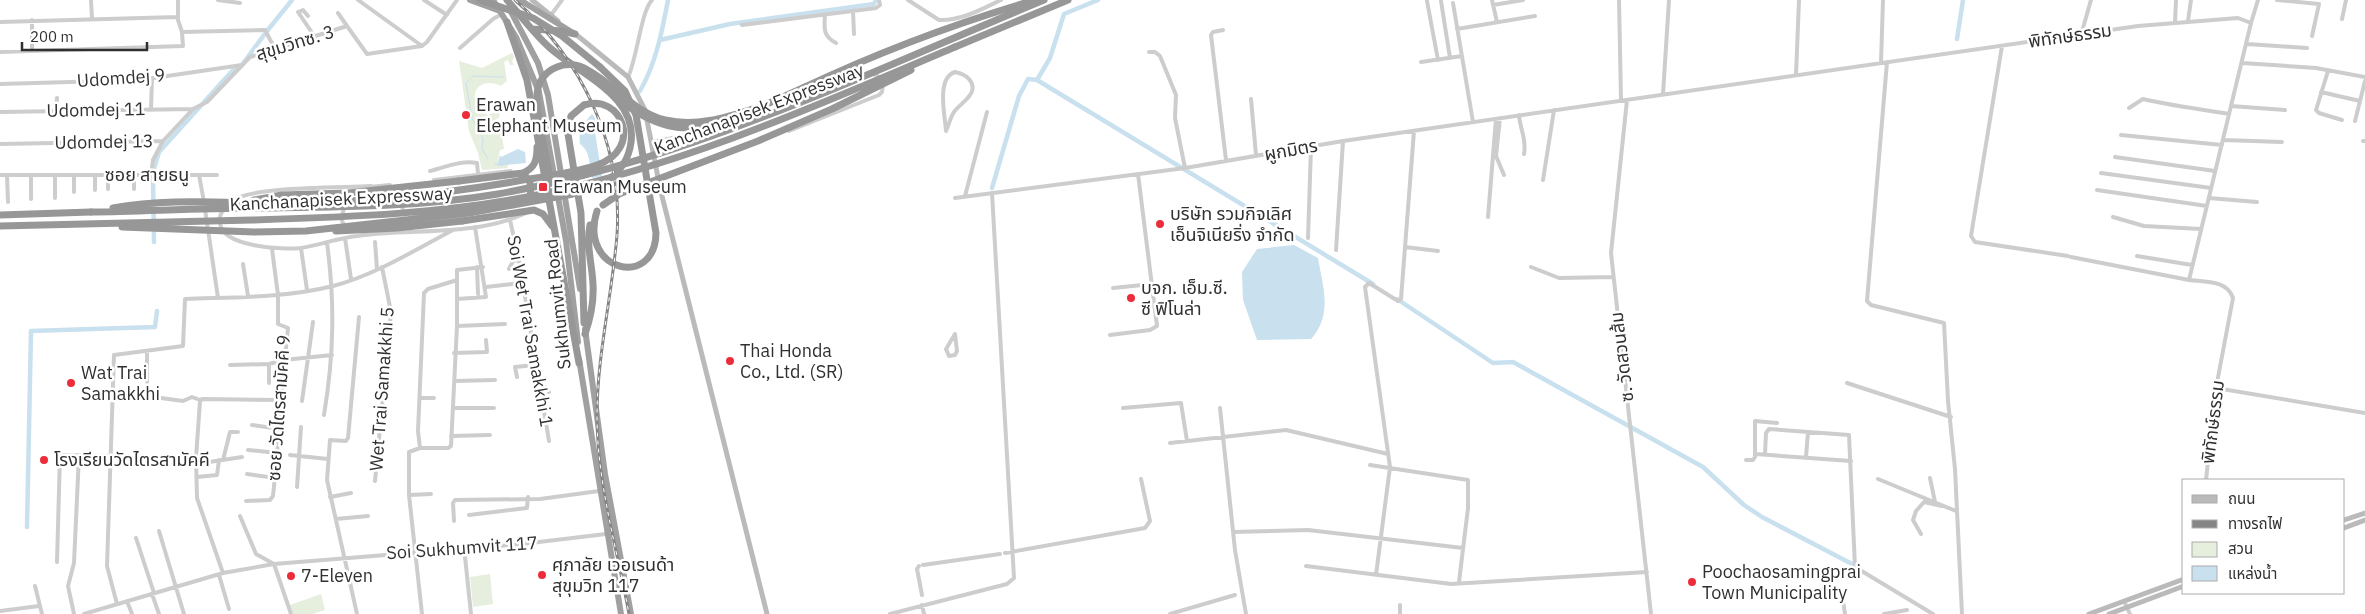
<svg xmlns="http://www.w3.org/2000/svg" width="2365" height="614" font-family="'IBM Plex Sans','Noto Sans Thai',sans-serif">
  <style>
    .green { fill: #e6eede }
    .water { fill: #c9e0ee }
    .lines { fill: none; stroke-linecap: round; stroke-linejoin: round }
    .stream { stroke: #c9e0ee; stroke-width: 1 }
    .canal { stroke: #c9e0ee; stroke-width: 4.5 }
    .minor { stroke: #cdcdcd; stroke-width: 4 }
    .secondary { stroke: #bababa; stroke-width: 5 }
    .trunk { stroke: #a0a0a0; stroke-width: 6 }
    .motorway { stroke: #979797; stroke-width: 7 }
    .rail-casing { stroke: #858585; stroke-width: 3 }
    .rail { stroke: #fff; stroke-width: 1; stroke-dasharray: 4; stroke-linecap: butt }
    .motorway-bridge { stroke: #979797; stroke-width: 7 }
    .poi-dot { fill: #ed2c3a; stroke: #fff; stroke-width: 2 }
    .labels { text-anchor: middle; stroke-width: 5; stroke-linejoin: round; paint-order: stroke }
    .street-label { font-size: 18px; fill: #303030; stroke: #fff }
    .poi-label { font-size: 18px; fill: #303030; stroke: #fff; text-anchor: start }
  </style>
  <rect width="100%" height="100%" fill="#fff"/>
  <path class="green" d="M512,53L514,57L512,61L514,65H510L508,60L504,62L507,81L501,86C476,74 463,102 488,115L500,110L499,117L491,125L501,130L504,149L500,150L497,166L507,164L508,168L482,170L478,153L469,131L459,61L482,68Z
    M490,574L493,604L473,607L470,577Z
    M321,594L325,610L312,614H293L290,605Z"/>
  <path class="water" d="M592,114L595,118L594,126L602,176L592,178C589,165 591,152 580,144C578,130 583,124 592,114Z
    M518,149L525,152L526,163L497,166L500,155L501,157Z
    M1294,245L1318,258C1323,287 1333,315 1311,339L1257,340L1243,300L1242,272L1257,249Z"/>
  <g class="lines">
    <path class="stream" d="M488,159L482,149L483,139L472,118L466,83L473,76L503,77
      M495,164H498"/>
    <path class="canal" d="M267,31L292,0
      M1957,39L1963,0
      M660,40L730,24L874,4L876,0
      M1037,80L1050,58L1064,14L1098,0
      M640,91C656,63 662,32 668,0
      M153,172L159,152L233,70L242,65L264,35
      M153,177L154,242
      M992,188L1019,96L1028,79L1037,80L1373,284
      M1397,299L1493,363L1513,362L1703,467L1744,505L1762,517L1856,566
      M27,527L31,331L155,327L157,311"/>
    <path class="minor" d="M91,0L92,19
      M178,0V18
      M218,0L240,3
      M358,0L422,46
      M424,0L447,15
      M908,0L939,20C961,21 982,9 1001,0
      M1492,0L1497,22
      M1619,0L1621,100
      M2277,0L2319,4L2312,36
      M1427,1L1438,60
      M1441,1L1450,58
      M1453,3L1473,122
      M1493,5L1523,0
      M853,11L854,34
      M338,13L347,26
      M551,15L562,0
      M825,15C824,29 823,36 836,43
      M308,16L303,10L298,12L315,37
      M2342,19L2346,0
      M2188,21L2191,0
      M0,22L177,17L182,32L265,30L275,49
      M2175,22L2176,0
      M2251,23L2258,0
      M742,25L876,8L880,5L879,0
      M1457,29L1535,16
      M1223,30L1213,32L1211,35L1226,160
      M2081,35L2091,0
      M2247,44L2307,48
      M2002,46L1971,236L1975,242L2068,256
      M460,48L493,19L502,14
      M32,51V20
      M0,52L183,46L182,32
      M1149,52H1155L1160,56L1176,95L1175,118L1185,168
      M1421,62L1462,56
      M1887,62L1867,301L1871,305L1944,323L1948,401L1955,469L1962,614
      M1881,63L1883,0
      M2242,63L2316,68L2365,77
      M2328,71L2316,110L2319,113L2342,120
      M955,72C961,73 965,75 969,79C981,93 960,103 954,112C950,118 949,125 946,131C945,115 936,78 955,72Z
      M1796,75L1799,0
      M628,77C637,59 641,11 652,0
      M0,84L140,80L242,65
      M2321,92L2360,101
      M1663,94L1669,0
      M1251,99L1256,155
      M1627,100L1611,253L1651,614
      M2231,106L2285,110
      M2129,108L2143,99C2172,106 2201,109 2229,114
      M151,109L152,78
      M56,110L57,98
      M0,112L193,109
      M1519,115C1520,129 1527,140 1524,154
      M1500,118L1496,156L1504,175
      M2355,121L2365,81
      M789,131L879,95L882,92L883,84L877,75L872,74
      M2121,135L2222,145
      M2224,140L2282,142
      M2363,141H2365
      M651,142L720,129
      M0,144L163,141L193,109L207,102L250,57L347,26L367,54L422,46L427,42L457,0
      M2115,157L2215,171
      M430,171C445,167 462,160 477,163L478,174
      M2101,173L2211,188
      M0,175H217
      M7,175L8,202
      M31,175V199
      M74,175V192
      M95,175V190
      M108,175V189
      M151,175L153,160L163,141
      M199,175L204,202
      M434,180L511,171
      M1543,180L1554,110
      M369,187L390,185
      M401,188L403,213
      M134,189V175
      M2097,190L2207,206
      M965,196L987,112
      M55,198V175
      M955,198L1185,168L1343,141L2138,26L2238,18L2251,23L2189,280C2205,282 2227,280 2233,298L2216,388L2206,480
      M2209,198L2257,202
      M232,201C251,186 343,188 371,186
      M345,206L341,218L345,228
      M205,209L218,298
      M224,209C220,214 219,218 220,223C222,247 283,250 301,248C320,245 338,238 357,236C413,228 475,237 526,213
      M1488,217L1496,119
      M2113,217L2144,226L2201,229
      M510,220L519,260L549,441
      M345,238L351,279
      M1308,238L1311,147
      M375,242L377,269
      M1405,247L1438,251
      M301,248L307,290
      M1336,250L1343,141
      M2137,256L2192,265
      M2071,257L2189,280
      M243,264L248,296
      M477,267L478,294
      M1531,267L1559,278L1613,277
      M509,269L513,261L519,260
      M486,287L522,283
      M1113,288L1152,284
      M457,299L486,297L475,227
      M457,326L505,324
      M955,334L957,351L955,355L949,356L946,349Z
      M1110,335L1150,330L1157,326L1138,174
      M147,351V382
      M454,353L487,352L486,340
      M230,365L269,364L284,360L332,355
      M517,377L515,367L535,365
      M455,381L495,380
      M269,383V364
      M1847,383L1951,417
      M539,387H545L549,392
      M2216,388L2365,413
      M161,398L183,401L192,397L200,400
      M420,398H434
      M302,401L313,322
      M453,408H494
      M1123,408L1181,403L1187,441
      M1220,408L1235,550L1246,614
      M324,415C334,355 335,303 327,243
      M252,425L280,429
      M451,436L490,435
      M1170,443L1286,430L1388,454
      M420,448L418,431L424,293L428,289L457,280
      M248,450L278,453
      M1755,454L1851,461
      M1765,454L1766,433L1769,429L1849,435L1855,567L1933,614
      M290,455L328,459
      M1806,457L1808,432
      M223,460L230,432H238
      M1746,460H1753L1755,457V421L1777,423
      M196,464L242,457
      M1370,465L1468,480V508L1459,582
      M247,474L275,478
      M197,477L217,475L219,460
      M1930,478L1935,502
      M1878,479L1956,511
      M375,481L391,312L382,267
      M297,487L301,427
      M409,495L431,494
      M330,497L351,493
      M246,501L270,500L273,496C279,440 282,384 288,328L278,324V295L272,249
      M469,515L527,508L528,497
      M240,516L256,554L274,564L291,614
      M336,519L368,516
      M454,521L453,503L455,500L540,499L599,491
      M159,531L184,614
      M1233,532L1308,530L1463,548
      M1921,534L1913,520L1916,511L1924,502L1942,506
      M136,538L154,593
      M464,547L471,614
      M1005,553L1145,528L1150,521L1141,479
      M57,562L60,455L111,456
      M923,565L1000,554
      M919,566L917,569L922,595
      M1306,566L1451,584L1647,572
      M223,573L197,498L196,458L200,401L202,399L283,400
      M219,575L229,609
      M1376,575L1390,467L1365,287L1369,283L1398,301L1401,299L1414,131
      M35,586L42,614
      M152,594L159,614
      M127,601L132,614
      M1843,601L1845,614
      M2124,601L2130,614
      M117,604L107,566L114,355L183,346L185,299C234,297 285,298 333,286C375,275 415,250 453,230
      M922,605L924,614
      M1400,605V614
      M0,611L39,606
      M74,614L68,586L74,563L79,455
      M84,614L223,573L274,564L522,544L606,534
      M357,614L327,480L330,440L346,441L348,438L359,317
      M422,614L409,495V452L420,448H448L451,446L457,326V270L483,267
      M890,614L1007,584L1014,578L992,193
      M1170,614L1235,595
      M1884,614L1907,610"/>
    <path class="secondary" d="M532,0L558,21
      M573,32L628,77L645,110L660,188L767,614
      M2344,520L2365,513
      M2344,528L2365,520
      M2089,614L2184,579
      M2109,614L2184,586"/>
    <path class="trunk" d="M470,0L500,11
      M493,0L516,37L539,92L566,241L578,342
      M520,0L570,31
      M509,8L538,63L548,95L580,289
      M585,329L605,474L631,614
      M579,359L621,614"/>
    <path class="motorway" d="M507,0C521,16 534,34 550,48C581,75 642,98 630,148C626,165 615,177 600,185
      M507,22L527,80L579,363
      M532,29L562,31L575,34
      M955,47L1068,0
      M805,87C879,52 956,23 1035,0
      M523,173L530,182L531,200
      M459,181L523,173C535,168 537,160 537,147
      M597,211C578,271 655,290 656,233L636,115L625,91L600,67
      M0,215L91,212
      M462,221L534,210L543,214L552,226
      M584,323L581,213L567,128L571,116L584,105
      M585,334C591,317 594,301 593,284C592,264 586,245 590,225"/>
    <defs>
      <path id="rail" d="M515,0C582,59 623,146 617,235C612,296 597,355 597,416C597,483 617,548 629,614"/>
    </defs>
    <use href="#rail" class="rail-casing"/>
    <use href="#rail" class="rail"/>
    <path class="motorway-bridge" d="M480,0L533,18L562,36L600,67
      M615,97C652,126 683,137 730,120
      M758,108L805,87
      M550,178C547,164 545,151 542,137C538,113 527,79 557,67C566,63 578,64 586,69C615,84 633,112 665,120C698,128 730,116 762,106
      M254,200L282,195L348,193L459,181
      M603,205L619,194L758,141L832,109L911,70
      M113,208C167,198 224,203 279,203C357,203 435,195 512,182C540,177 570,174 597,165C644,149 622,93 584,105
      M91,212C149,211 207,208 265,208C343,207 421,207 498,194C690,160 865,74 1044,0
      M0,226C84,224 168,222 252,220C350,217 446,214 542,194C687,164 820,104 955,47
      M122,227L254,232L306,231L469,213L573,194L600,185
      M336,231L397,228L462,221"/>
  </g>
  <g class="poi-dot">
    <circle cx="466" cy="115" r="5"/>
    <rect x="538" y="182" width="10" height="10" rx="2.5"/>
    <circle cx="1160" cy="224" r="5"/>
    <circle cx="1131" cy="298" r="5"/>
    <circle cx="730" cy="361" r="5"/>
    <circle cx="71" cy="383" r="5"/>
    <circle cx="44" cy="460" r="5"/>
    <circle cx="542" cy="575" r="5"/>
    <circle cx="291" cy="576" r="5"/>
    <circle cx="1692" cy="582" r="5"/>
  </g>
  <g class="labels">
    <g class="street-label">
      <text transform="translate(2070 36) rotate(-8)" y="6">พิทักษ์ธรรม</text>
      <text transform="translate(295 43) rotate(-17)" y="6">สุขุมวิทซ. 3</text>
      <text transform="translate(121 78) rotate(-4)" y="6">Udomdej 9</text>
      <text transform="translate(759 109) rotate(-21)" y="6">Kanchanapisek Expressway</text>
      <text transform="translate(96 110) rotate(-1)" y="6">Udomdej 11</text>
      <text transform="translate(104 142) rotate(-1)" y="6">Udomdej 13</text>
      <text transform="translate(1291 150) rotate(-10)" y="6">ผูกมิตร</text>
      <text x="147" y="181">ซอย สายธนู</text>
      <text transform="translate(341 199) rotate(-3)" y="6">Kanchanapisek Expressway</text>
      <text transform="translate(558 304) rotate(-96)" y="6">Sukhumvit Road</text>
      <text transform="translate(530 331) rotate(80)" y="6">Soi Wet Trai Samakkhi 1</text>
      <text transform="translate(1622 357) rotate(-97)" y="6">ซ. วัดสวนส้ม</text>
      <text transform="translate(382 389) rotate(-86)" y="6">Wet Trai Samakkhi 5</text>
      <text transform="translate(279 408) rotate(-86)" y="6">ซอย วัดไตรสามัคคี 9</text>
      <text transform="translate(2213 422) rotate(-83)" y="6">พิทักษ์ธรรม</text>
      <text transform="translate(462 548) rotate(-4)" y="6">Soi Sukhumvit 117</text>
    </g>
    <g class="poi-label">
      <text x="476" y="111">Erawan<tspan x="476" dy="21">Elephant Museum</tspan></text>
      <text x="553" y="193">Erawan Museum</text>
      <text x="1170" y="220">บริษัท รวมกิจเลิศ<tspan x="1170" dy="21">เอ็นจิเนียริ่ง จำกัด</tspan></text>
      <text x="1141" y="294">บจก. เอ็ม.ซี.<tspan x="1141" dy="21">ซี ฟิโนล่า</tspan></text>
      <text x="740" y="357">Thai Honda<tspan x="740" dy="21">Co., Ltd. (SR)</tspan></text>
      <text x="81" y="379">Wat Trai<tspan x="81" dy="21">Samakkhi</tspan></text>
      <text x="54" y="466">โรงเรียนวัดไตรสามัคคี</text>
      <text x="552" y="571">ศุภาลัย เวอเรนด้า<tspan x="552" dy="21">สุขุมวิท 117</tspan></text>
      <text x="1702" y="578">Poochaosamingprai<tspan x="1702" dy="21">Town Municipality</tspan></text>
      <text x="301" y="582">7-Eleven</text>
    </g>
  </g>
  <rect x="2182" y="479" width="162" height="115" fill="#ffffff" stroke="#acacac"/>
  <rect x="2192" y="495" width="25" height="8" fill="#bababa" stroke="#acacac"/>
  <text x="2228" y="504" font-size="15" fill="#303030">ถนน</text>
  <rect x="2192" y="520" width="25" height="8" fill="#858585" stroke="#acacac"/>
  <text x="2228" y="529" font-size="15" fill="#303030">ทางรถไฟ</text>
  <rect x="2192" y="542" width="25" height="15" fill="#e6eede" stroke="#acacac"/>
  <text x="2228" y="554" font-size="15" fill="#303030">สวน</text>
  <rect x="2192" y="566" width="25" height="15" fill="#c9e0ee" stroke="#acacac"/>
  <text x="2228" y="579" font-size="15" fill="#303030">แหล่งน้ำ</text>
  <path d="M22 42v8h125v-8" fill="none" stroke="#303030" stroke-width="2.5"/>
  <text x="30" y="42" font-size="15" fill="#303030" stroke="#ffffff" stroke-width="4" paint-order="stroke">200 m</text>
</svg>
